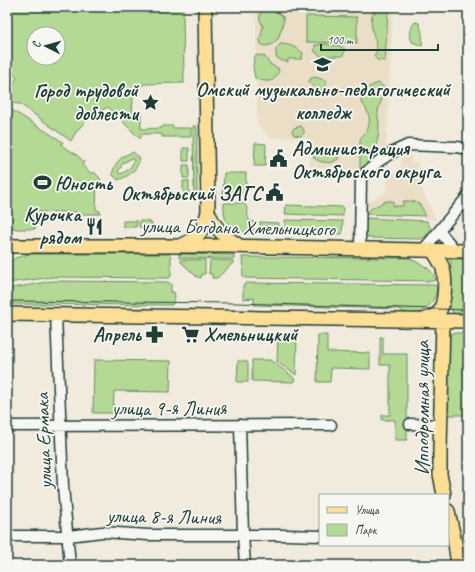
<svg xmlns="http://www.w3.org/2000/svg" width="475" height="572" font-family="Caveat,sans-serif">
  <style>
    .built { fill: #eadec7 }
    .green { fill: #b4d994; stroke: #6a8b64; fill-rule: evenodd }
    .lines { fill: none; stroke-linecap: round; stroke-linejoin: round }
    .minor-casing { stroke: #1f3d34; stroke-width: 13 }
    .major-casing { stroke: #1f3d34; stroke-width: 16 }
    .minor { stroke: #f6f6f2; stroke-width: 10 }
    .major { stroke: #fdde96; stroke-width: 13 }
    .tram { stroke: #1f3d34; stroke-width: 1 }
    .labels { text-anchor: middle; stroke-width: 3.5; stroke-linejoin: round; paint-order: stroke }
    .poi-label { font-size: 20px; font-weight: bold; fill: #1f3d34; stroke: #f6f6f2; text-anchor: end }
    .street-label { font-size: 20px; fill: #1f3d34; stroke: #f6f6f2 }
  </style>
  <rect width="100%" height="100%" fill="#f1ebde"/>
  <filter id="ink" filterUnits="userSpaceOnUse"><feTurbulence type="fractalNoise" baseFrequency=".025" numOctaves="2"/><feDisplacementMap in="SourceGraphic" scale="8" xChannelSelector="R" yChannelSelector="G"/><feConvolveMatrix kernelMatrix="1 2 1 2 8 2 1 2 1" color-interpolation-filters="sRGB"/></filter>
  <g filter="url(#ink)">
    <path class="built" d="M256,7H393L386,152L364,170L310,168V141L304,137L270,138L257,124Z
      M403,156H412L411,162H418L417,179L436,220L427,219L426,216L365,214L366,199L370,201L386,193L389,172H401V159Z"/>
    <path class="green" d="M7,7H183L184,83L144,84L136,90L133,96L132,114H141V129L162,128L163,126H173V128H191V137H162V134H141V138H139L108,107C92,115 79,124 71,141L20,104C14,104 10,102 7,97C8,88 14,86 17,77L7,70ZM34,34H58V58H34Z
      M267,8L274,9L283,17L284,21L278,39L271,45L264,46L261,44L260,40L263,26C258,18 258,12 267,8Z
      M378,8H382L388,11L385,61L377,60L374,56L377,50C376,38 364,16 378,8Z
      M306,16L357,17V43L306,42Z
      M415,22L419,23C422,31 423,38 422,46L412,42C409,35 410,28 415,22Z
      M280,44C288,44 297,47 303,53L302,59H288V62L282,61L276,57V49Z
      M325,44L340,46L346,50L342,56H321L315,52V45Z
      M257,55L264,56L271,65L278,68L279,71C275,78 274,82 265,81C261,80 258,80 255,78L253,67L254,57Z
      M314,77L326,80V89L320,91H318L309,83L310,79Z
      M379,83L386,89C384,97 378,105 378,113C377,116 379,120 379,123C379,143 375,152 363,167L360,168V140C361,136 363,136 365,133C373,123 369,110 361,102C362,91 368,86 379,83Z
      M7,107L63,142L61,145L77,155L84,162L82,165L92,174L94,172L100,178V181H97L96,210L100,211V214H76V212H38L36,219L35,229H17L10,227L7,229Z
      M193,126H196L197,128V195H194Z
      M301,126L304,130V133L301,136L294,135L292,131L294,128Z
      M255,143L266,144L265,166H254Z
      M183,148H189V161H183Z
      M326,148C333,150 336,150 339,158C333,165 320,163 314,158L312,152L317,149Z
      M133,152L140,158C137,170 130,176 118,180L112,174C116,161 121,156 133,152ZM132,158L134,160C132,167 127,172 120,174L118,172L123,163Z
      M183,165H189V178H183Z
      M224,173H246V195L223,194Z
      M183,181H189V195H186L183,191Z
      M386,201H393V206H403V201C419,201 419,202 426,216L365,214L372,208Z
      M224,203H243C250,207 246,214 249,220L254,222V233C231,232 223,227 224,203Z
      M286,205L343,207V216L285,214Z
      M365,218L427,221L431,229L426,236L421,239L370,238L365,235Z
      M285,220L343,221L342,234L285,232Z
      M123,221H137L136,227H123Z
      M139,221H149L153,225V227H139Z
      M260,222L279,223V233L260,232Z
      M29,254H169L171,256V276L169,278L53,277L7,283V265L15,258Z
      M179,254L234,255V259L179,258Z
      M242,257L409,258C420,264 431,267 436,279L433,281L245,278L243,276Z
      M451,259H468V316H455L450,307Z
      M181,260H205V274H202L201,278L197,277L181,262Z
      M210,260L233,261V263L217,278H212V274H209Z
      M52,281L167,282L171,284V292H174C176,297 174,301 172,305L7,304V289Z
      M246,283L435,285L437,287C437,299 424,316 411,314C406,314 403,311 399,309L254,305V298L243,299V286Z
      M447,333H468V415H446Z
      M318,335H327V352L370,353V369L331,368L330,382H317Z
      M278,336H297L296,375L277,362Z
      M380,337H383V354H407V440H395V420H382V415H390V365H380Z
      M94,360L171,361L170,392L114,391L113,413H93Z
      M252,360H270L292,376L295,380L293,382L252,381Z
      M238,361H246L248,363V382H237Z"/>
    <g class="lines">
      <defs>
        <path id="minor" d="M439,231L456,251
          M360,248L361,177L379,161L393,152L408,145L457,147L468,149
          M424,249L468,196
          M56,315L63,486L70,565
          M410,424L440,425
          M240,425L243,535L245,565
          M7,426L331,425
          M7,536H68L102,532L148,535H287L320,536"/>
        <path id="major" d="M208,212C216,230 223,236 240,246
          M182,245C200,238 203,230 208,212L205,7
          M7,246H227L468,251
          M7,314L468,321
          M424,320C428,318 435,316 438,313C446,304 446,276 442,266C439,260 436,255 432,250
          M443,320L440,450V474L444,495
          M448,511L455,543L458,565"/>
      </defs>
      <use href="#minor" class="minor-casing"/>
      <use href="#major" class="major-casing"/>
      <use href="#minor" class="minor"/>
      <use href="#major" class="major"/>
      <path class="tram" d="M7,301L237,303L468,310"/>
    </g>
  </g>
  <defs>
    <symbol id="university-bare" viewBox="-9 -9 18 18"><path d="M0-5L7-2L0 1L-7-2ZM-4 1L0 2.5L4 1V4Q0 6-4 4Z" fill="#1f3d34" stroke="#f6f6f2" stroke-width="2.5" paint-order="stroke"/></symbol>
    <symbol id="sight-bare" viewBox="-9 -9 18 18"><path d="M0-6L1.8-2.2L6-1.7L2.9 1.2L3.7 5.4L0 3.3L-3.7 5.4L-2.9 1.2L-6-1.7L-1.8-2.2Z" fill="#1f3d34" stroke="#f6f6f2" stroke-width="2.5" paint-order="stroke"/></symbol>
    <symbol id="civic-bare" viewBox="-9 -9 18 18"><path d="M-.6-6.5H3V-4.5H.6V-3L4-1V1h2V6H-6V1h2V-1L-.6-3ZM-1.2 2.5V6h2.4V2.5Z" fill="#1f3d34" stroke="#f6f6f2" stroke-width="2.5" paint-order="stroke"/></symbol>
    <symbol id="stadium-bare" viewBox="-9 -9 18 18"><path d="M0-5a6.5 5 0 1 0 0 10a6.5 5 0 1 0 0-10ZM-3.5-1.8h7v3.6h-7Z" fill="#1f3d34" stroke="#f6f6f2" stroke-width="2.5" paint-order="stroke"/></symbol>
    <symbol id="restaurant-bare" viewBox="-9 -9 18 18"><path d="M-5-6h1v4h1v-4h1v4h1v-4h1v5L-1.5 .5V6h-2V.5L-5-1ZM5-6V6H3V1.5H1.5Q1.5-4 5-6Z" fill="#1f3d34" stroke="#f6f6f2" stroke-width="2.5" paint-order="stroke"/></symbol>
    <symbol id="pharmacy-bare" viewBox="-9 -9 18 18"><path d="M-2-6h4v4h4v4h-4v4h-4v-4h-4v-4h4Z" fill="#1f3d34" stroke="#f6f6f2" stroke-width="2.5" paint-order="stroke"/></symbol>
    <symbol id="supermarket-bare" viewBox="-9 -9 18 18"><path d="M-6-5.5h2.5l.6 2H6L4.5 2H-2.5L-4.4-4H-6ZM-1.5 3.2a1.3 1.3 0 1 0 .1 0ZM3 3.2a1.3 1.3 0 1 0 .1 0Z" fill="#1f3d34" stroke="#f6f6f2" stroke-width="2.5" paint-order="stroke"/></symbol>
  </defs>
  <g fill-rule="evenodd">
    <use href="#university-bare" x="310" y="52" width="25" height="25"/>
    <use href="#sight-bare" x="138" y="90" width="25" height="25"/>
    <use href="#civic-bare" x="266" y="146" width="25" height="25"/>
    <use href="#stadium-bare" x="30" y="170" width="25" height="25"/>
    <use href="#civic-bare" x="262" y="180" width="25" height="25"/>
    <use href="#restaurant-bare" x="82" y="214" width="25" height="25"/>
    <use href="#pharmacy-bare" x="142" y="322" width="25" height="25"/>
    <use href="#supermarket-bare" x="178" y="322" width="25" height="25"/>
  </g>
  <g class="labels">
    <g class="poi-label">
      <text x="323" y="96" text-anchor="middle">Омский музыкально-педагогический<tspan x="323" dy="23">колледж</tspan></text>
      <text x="138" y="97">Город трудовой<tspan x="138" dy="23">доблести</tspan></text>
      <text x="292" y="155" text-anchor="start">Администрация<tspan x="292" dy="23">Октябрьского округа</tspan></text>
      <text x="55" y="190" text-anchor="start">Юность</text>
      <text x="262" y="200">Октябрьский ЗАГС</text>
      <text x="81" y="221">Курочка<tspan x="81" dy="23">рядом</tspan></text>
      <text x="141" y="341">Апрель</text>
      <text x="204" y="341" text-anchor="start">Хмельницкий</text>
    </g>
    <g class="street-label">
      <text transform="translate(238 227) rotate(1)" y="7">улица Богдана Хмельницкого</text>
      <text x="169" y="415">улица 9-я Линия</text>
      <text transform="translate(422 408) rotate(-90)" y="7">Ипподромная улица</text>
      <text transform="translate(43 441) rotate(-92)" y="7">улица Ермака</text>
      <text transform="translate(164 516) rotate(1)" y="7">улица 8-я Линия</text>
    </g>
  </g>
  <rect width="475" height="572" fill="none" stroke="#f6f6f2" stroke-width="24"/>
  <rect x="12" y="12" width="451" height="548" fill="none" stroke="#1f3d34" stroke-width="1.5" filter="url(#ink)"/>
  <rect x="319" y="494" width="130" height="52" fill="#f6f6f2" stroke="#a0aca6"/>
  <rect x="327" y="507" width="20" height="6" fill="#fdde96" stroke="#a0aca6"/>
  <text x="355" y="514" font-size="12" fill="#1f3d34">Улица</text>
  <rect x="327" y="524" width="20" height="12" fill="#b4d994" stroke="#a0aca6"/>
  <text x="355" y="534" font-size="12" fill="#1f3d34">Парк</text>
  <g transform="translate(46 46) rotate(276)"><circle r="19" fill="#f6f6f2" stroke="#a0aca6"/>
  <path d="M0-3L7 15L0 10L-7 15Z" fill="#1f3d34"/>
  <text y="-6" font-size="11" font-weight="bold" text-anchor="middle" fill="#1f3d34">С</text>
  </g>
  <path d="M321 44v6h117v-6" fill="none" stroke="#1f3d34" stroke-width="2"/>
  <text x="327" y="44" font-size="12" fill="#1f3d34" stroke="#f6f6f2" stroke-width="3" paint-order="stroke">100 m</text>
</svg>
